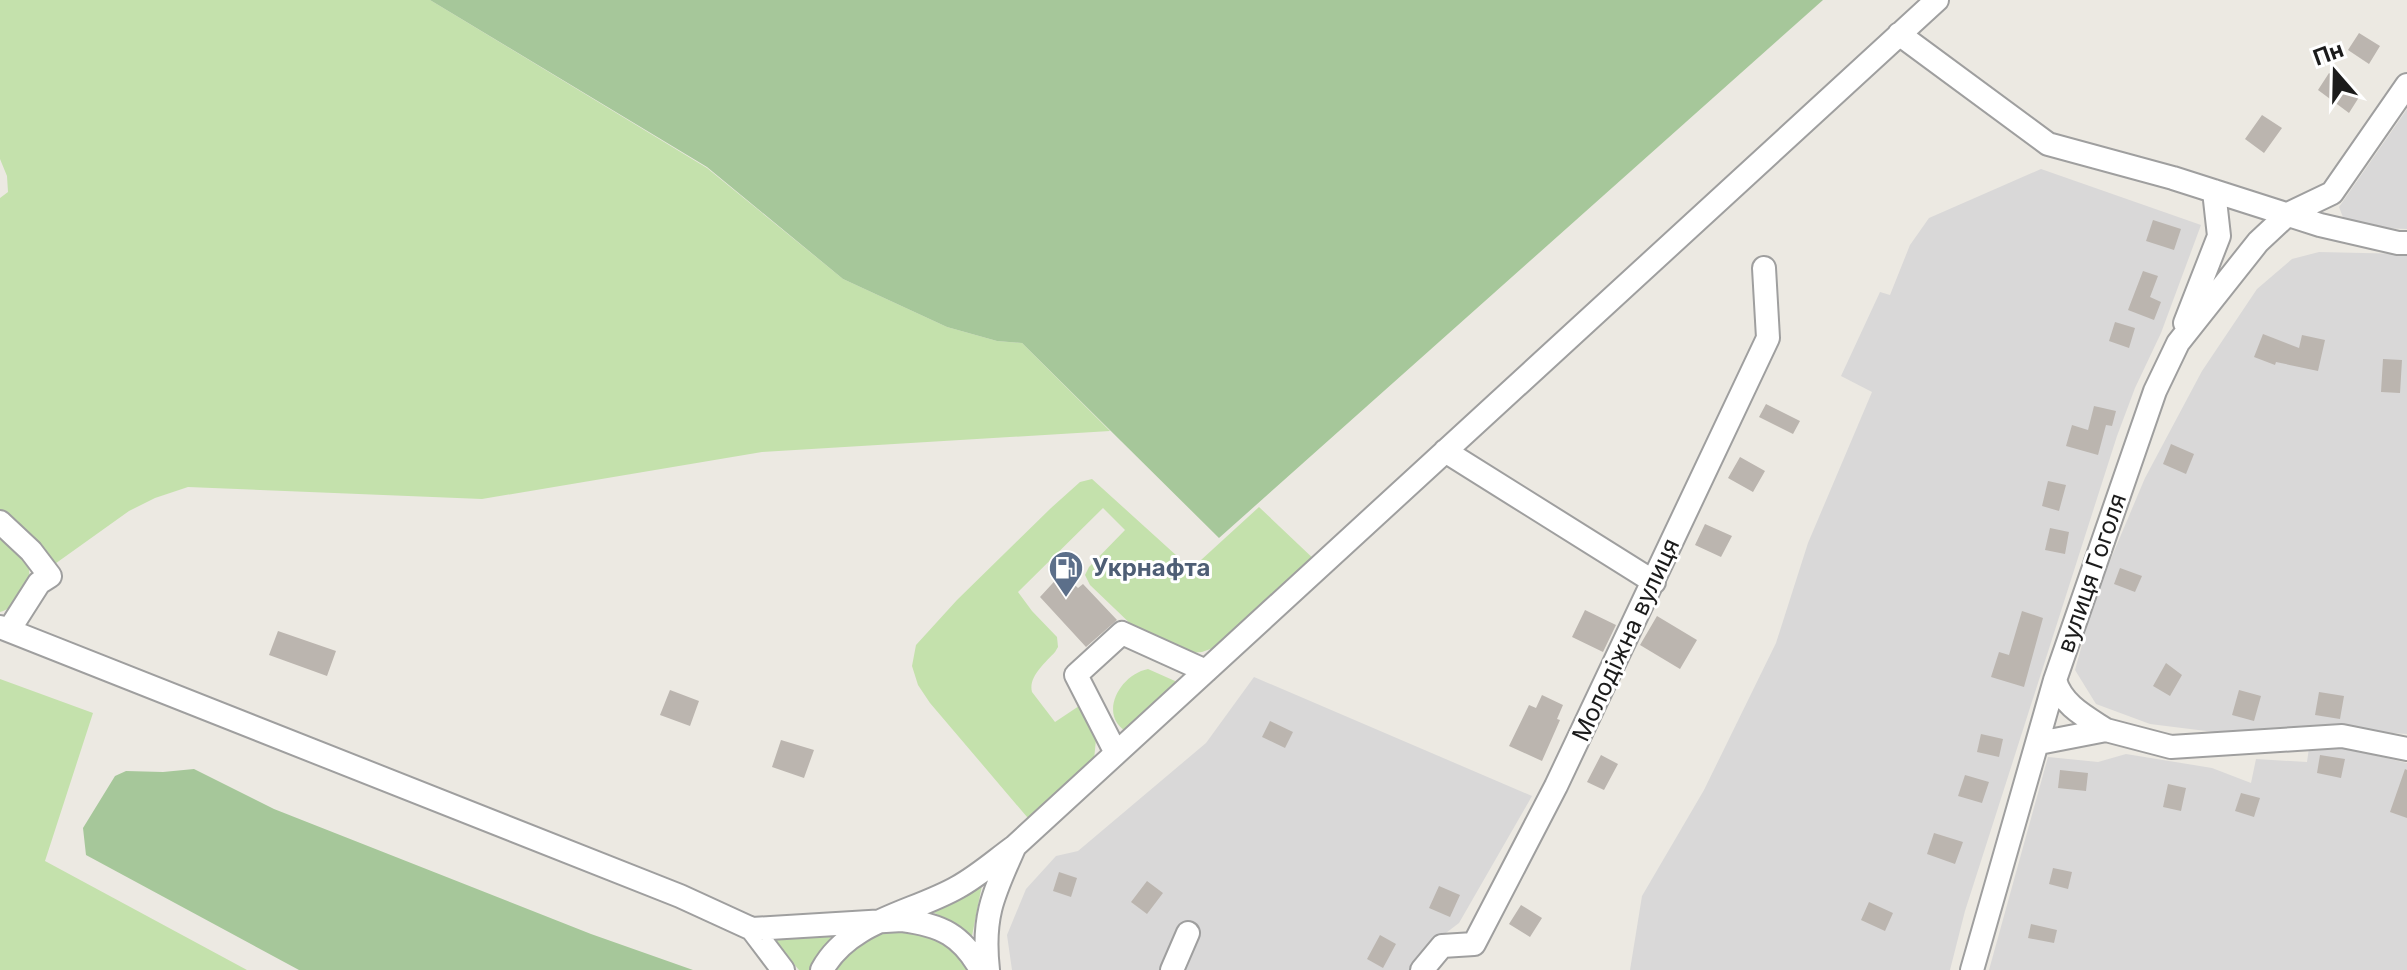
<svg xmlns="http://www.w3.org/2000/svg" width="2407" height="970" font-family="Inter,sans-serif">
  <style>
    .residential { fill: #d9d8d8 }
    .grass { fill: #c4e1ac }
    .forest { fill: #a6c79a }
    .building { fill: #bbb5af }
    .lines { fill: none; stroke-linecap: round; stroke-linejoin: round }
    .minor-casing { stroke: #9f9f9f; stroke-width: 26 }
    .minor { stroke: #fff; stroke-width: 22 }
    .labels { text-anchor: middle; stroke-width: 6; stroke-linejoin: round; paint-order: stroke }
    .service-label { font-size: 24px; font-weight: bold; fill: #4e5e75; stroke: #fff; text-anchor: start }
    .street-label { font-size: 24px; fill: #1b1b1b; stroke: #fff }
  </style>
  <rect width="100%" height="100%" fill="#ece9e2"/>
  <path class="residential" d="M2407,109V229L2378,228L2344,220L2339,207Z
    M2041,169L2201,225L2161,333L2135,388L2117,436L1965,911L1950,970H1630L1642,896L1704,790L1776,643L1808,543L1872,392L1841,376L1880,292L1890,295L1910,245L1929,218Z
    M2319,252L2407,254V734L2338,729L2214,732L2150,724L2096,704L2075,670L2096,594L2145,478L2202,371L2257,289L2292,259Z
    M1254,677L1532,796L1459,923L1438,939L1409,970H1012L1007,935L1026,889L1056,856L1078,851L1206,743Z
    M2309,748H2344L2407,763V970H1989L2048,757L2098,762L2126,754L2212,768L2251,783L2256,759L2307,762Z"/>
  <path class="grass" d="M0,0H430L707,168L843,279L947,327L997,341L1022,343L1110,431L762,452L482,499L188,487L155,498L129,511L52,566L0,512V198L8,192L7,176L0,159Z
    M1092,479L1177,556L1189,571L1259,507L1318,563L1216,647L1202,652L1190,653L1138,631L1090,585L1085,575L1089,567L1125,530L1103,508L1018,592L1032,611L1057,637L1058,647L1055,652C1045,663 1028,677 1032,692L1055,722L1085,702L1097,729L1094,760L1033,824L930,703L918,685L912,666L916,645L957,600L1051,508L1080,482Z
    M0,532C6,537 14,543 20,549C39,571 27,604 0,612Z
    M1148,669L1175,681L1178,691L1131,734C1096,719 1118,675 1148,669Z
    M0,679L93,713L45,861L247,970H0Z
    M983,880L972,936L930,910Z
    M904,929L938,936L974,970H832C859,943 865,934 904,929Z
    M831,937L812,970H799L772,938Z"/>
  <path class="forest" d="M430,0H1823L1219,538L1022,343L997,341L947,327L843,279L707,167Z
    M194,769L274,809L591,934L693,970H299L86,855L83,828L115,776L126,771L163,772Z"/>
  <path class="building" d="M2359,33L2380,46L2369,64L2348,50Z
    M2329,73L2361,94L2349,113L2318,90Z
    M2262,115L2282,128L2264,153L2245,139Z
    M2153,220L2181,229L2174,250L2146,241Z
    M2143,271L2158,276L2150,297L2161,302L2154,320L2128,310Z
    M2115,322L2135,328L2129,348L2109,341Z
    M2263,334L2299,348L2302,335L2325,340L2318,371L2276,362L2275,365L2254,357Z
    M2383,359L2402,360L2400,393L2381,392Z
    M1766,404L1800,421L1793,434L1759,417Z
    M2094,406L2116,411L2112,426L2106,425L2098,455L2066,446L2072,425L2088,430Z
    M2171,444L2194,454L2186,474L2163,464Z
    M1740,457L1765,471L1753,492L1728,478Z
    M2048,481L2066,485L2059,511L2042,506Z
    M1705,524L1732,536L1721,557L1695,545Z
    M2050,528L2069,532L2065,554L2045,550Z
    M2120,568L2142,576L2135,592L2114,584Z
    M1062,573L1078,588L1083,584L1117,620L1086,647L1040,597Z
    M1585,610L1616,625L1603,652L1572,637Z
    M2022,611L2043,618L2024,687L1991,677L1999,652L2009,655Z
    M1657,616L1697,640L1680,669L1640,645Z
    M278,631L336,651L327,676L269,655Z
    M2166,663L2182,675L2170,696L2153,686Z
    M670,690L699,701L690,726L660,715Z
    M2239,690L2261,696L2254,721L2232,715Z
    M2319,692L2344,696L2340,719L2315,715Z
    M1542,695L1563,705L1557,719L1560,720L1542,761L1509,746L1529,705L1536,708Z
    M1270,721L1293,732L1285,748L1262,737Z
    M1981,734L2003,739L1999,757L1977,752Z
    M781,740L814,750L804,778L772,767Z
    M1601,755L1618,764L1604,790L1587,782Z
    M2320,755L2345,759L2341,778L2317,773Z
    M2405,769L2407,770V818L2390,812Z
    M2060,770L2088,773L2086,791L2058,788Z
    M1965,775L1989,782L1982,803L1958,796Z
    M2168,784L2186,788L2181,811L2163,807Z
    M2241,793L2260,798L2254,817L2235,811Z
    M1934,833L1963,842L1955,864L1927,854Z
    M2053,868L2072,872L2068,889L2049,884Z
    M1059,872L1077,878L1071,897L1053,891Z
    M1147,881L1163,893L1147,914L1131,902Z
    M1439,886L1460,895L1450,917L1429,908Z
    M1869,902L1893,913L1885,931L1861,920Z
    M1521,905L1542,918L1530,937L1509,924Z
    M2031,924L2057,930L2054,943L2028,938Z
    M1380,935L1396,944L1383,968L1367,959Z"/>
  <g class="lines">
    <defs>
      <path id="minor" d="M1899,34L2048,144L2173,178L2320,225L2398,243H2407
        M2185,323L2219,236L2214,191
        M1445,451L1654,582
        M0,522L31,551L50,576L39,583L9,630
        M0,627L680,896L752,929L902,920C941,925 962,935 981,970
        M2055,680C2062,705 2086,717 2106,730
        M2039,743L2106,730L2171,747L2342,736L2407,749
        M1116,753L1076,675L1122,633L1206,671
        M752,929L783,970
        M822,970C849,920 913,913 958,887C978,876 996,860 1014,847L1937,0
        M988,970C982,917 993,895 1014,848
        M1172,970L1188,933
        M1422,970L1442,946L1474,944L1556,786L1768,338L1764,268
        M1972,970L2055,680L2155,391L2178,343L2258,242L2288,214L2332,193L2407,85"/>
    </defs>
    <use href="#minor" class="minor-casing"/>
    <use href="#minor" class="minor"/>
  </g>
  <defs>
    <symbol id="fuel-pin" viewBox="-11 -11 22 30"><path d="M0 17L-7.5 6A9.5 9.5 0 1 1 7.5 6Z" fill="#5c6f8a" stroke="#fff"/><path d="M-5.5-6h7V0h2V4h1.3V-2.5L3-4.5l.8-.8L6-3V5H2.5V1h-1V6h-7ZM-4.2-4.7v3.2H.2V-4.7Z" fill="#fff"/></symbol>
  </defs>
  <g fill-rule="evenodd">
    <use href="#fuel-pin" x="1046" y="548" width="40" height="54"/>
  </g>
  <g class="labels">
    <g class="service-label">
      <text x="1092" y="576">Укрнафта</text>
    </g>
    <g class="street-label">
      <text transform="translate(2092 573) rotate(-71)" y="8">вулиця Гоголя</text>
      <text transform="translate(1626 640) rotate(-65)" y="8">Молодіжна вулиця</text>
    </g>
  </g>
  <g transform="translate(2335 72) rotate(340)" stroke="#ffffff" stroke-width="6" paint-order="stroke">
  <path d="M0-6L14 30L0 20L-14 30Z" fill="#1b1b1b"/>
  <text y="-12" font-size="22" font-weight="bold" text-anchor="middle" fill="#1b1b1b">Пн</text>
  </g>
</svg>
